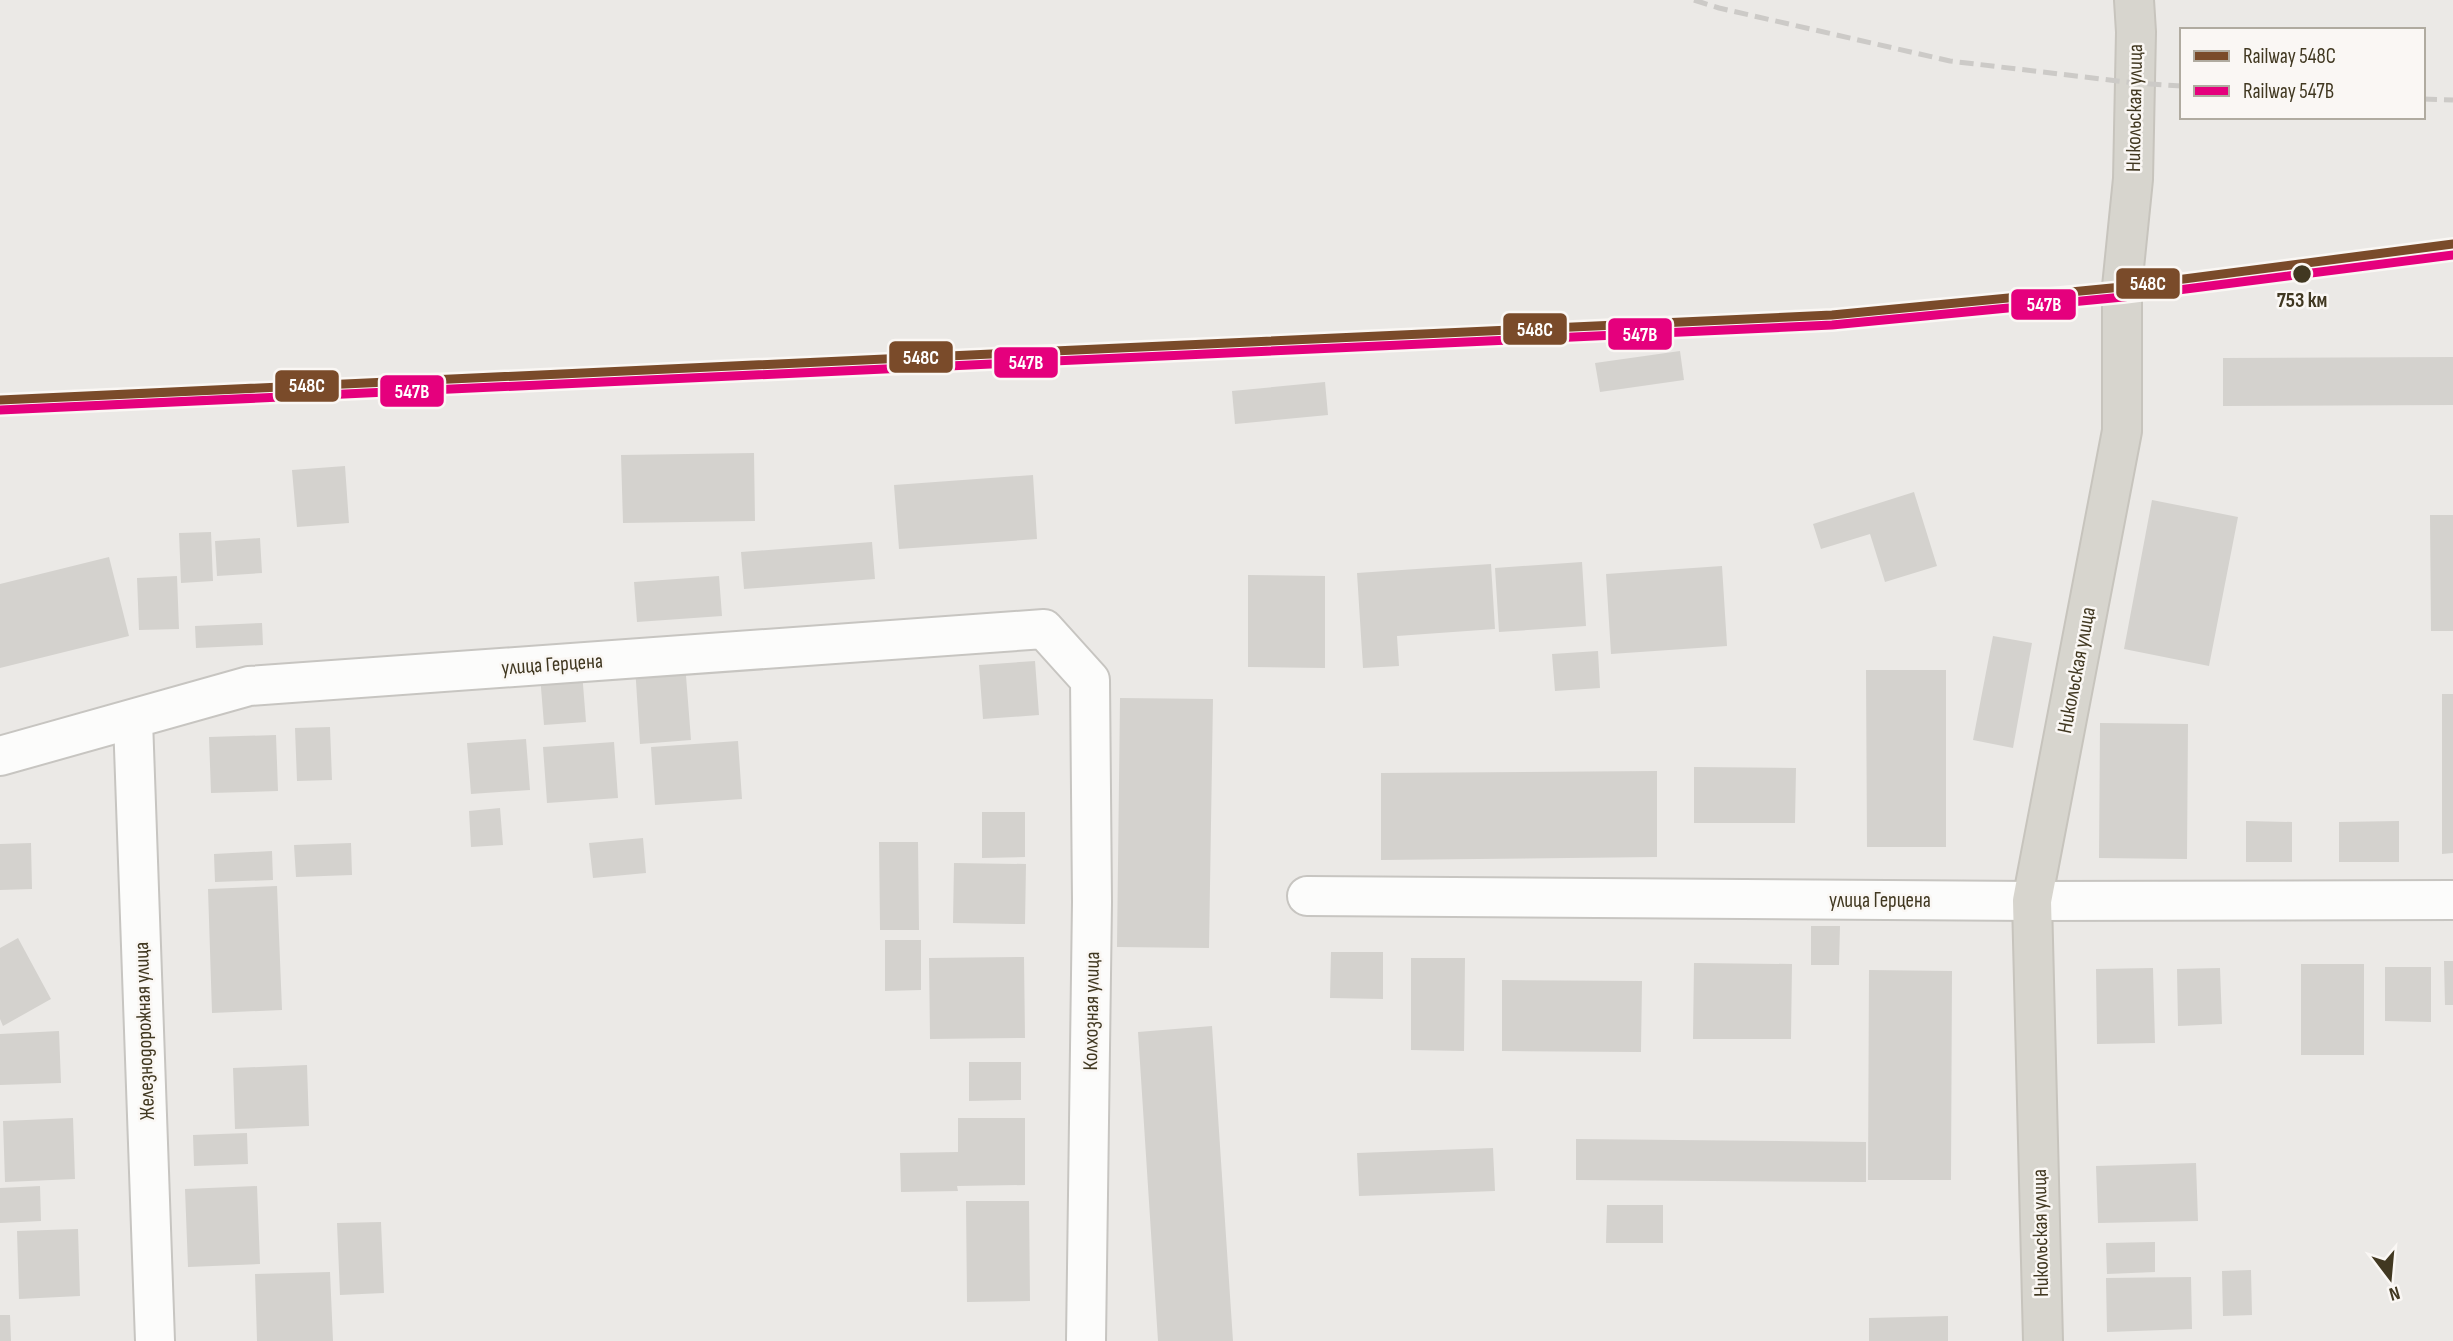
<svg xmlns="http://www.w3.org/2000/svg" width="2453" height="1341" font-family="'Sofia Sans Condensed',sans-serif">
  <style>
    .building { fill: #d4d2ce }
    .lines { fill: none; stroke-linecap: round; stroke-linejoin: round }
    .minor-casing { stroke: #c7c5c1; stroke-width: 42 }
    .primary-casing { stroke: #c7c4bd; stroke-width: 42 }
    .minor { stroke: #fcfcfb; stroke-width: 38 }
    .primary { stroke: #d7d5ce; stroke-width: 38 }
    .rail { stroke: #cccac7; stroke-width: 5; stroke-dasharray: 14 7; stroke-linecap: butt }
    .rail-1-casing { stroke: #faf7f4; stroke-width: 14 }
    .rail-2-casing { stroke: #faf7f4; stroke-width: 14 }
    .rail-1 { stroke: #7a4b2a; stroke-width: 9 }
    .rail-2 { stroke: #e5007d; stroke-width: 9 }
    .stop-dot { fill: #413821; stroke: #faf7f4; stroke-width: 2.5 }
    .labels { text-anchor: middle; stroke-width: 5; stroke-linejoin: round; paint-order: stroke }
    .street-label { font-size: 21px; fill: #413821; stroke: #faf7f4 }
    .stop-label { font-size: 21px; font-weight: bold; fill: #413821; stroke: #faf7f4 }
    .line-badge { stroke: #faf7f4; stroke-width: 2.5 }
    .badge-label { font-size: 19px; text-anchor: middle; font-weight: bold; fill: #fff }
  </style>
  <rect width="100%" height="100%" fill="#ebe9e6"/>
  <path class="building" d="M1680,351L1684,380L1600,392L1595,363Z
    M2453,357V405L2223,406V358Z
    M1325,382L1328,415L1235,424L1232,391Z
    M754,453L755,521L623,523L621,455Z
    M345,466L349,523L297,527L292,470Z
    M1033,475L1037,539L899,549L894,485Z
    M1914,492L1937,566L1885,582L1870,534L1821,549L1813,524Z
    M2152,500L2238,517L2209,666L2124,649Z
    M2430,515H2453V631H2431Z
    M211,532L213,581L181,583L179,533Z
    M260,538L262,573L217,576L215,541Z
    M872,542L875,579L744,589L741,552Z
    M109,557L129,636L0,668V584Z
    M1582,562L1586,626L1499,632L1495,568Z
    M1491,564L1495,629L1397,636L1399,666L1363,668L1357,573Z
    M1722,566L1727,646L1611,654L1606,574Z
    M1248,575L1325,576V668L1248,667Z
    M177,576L179,629L139,630L137,578Z
    M719,576L722,616L637,622L634,582Z
    M262,623L263,645L196,648L195,626Z
    M1993,636L2032,643L2013,748L1973,740Z
    M1598,651L1600,688L1555,691L1552,654Z
    M1035,661L1039,715L983,719L979,665Z
    M685,663L691,740L640,744L635,666Z
    M1866,670H1946V847H1867Z
    M582,672L586,722L544,725L540,675Z
    M2442,694H2453V853L2442,854Z
    M1120,698L1213,699L1209,948L1117,947Z
    M2100,723L2188,724L2187,859L2099,858Z
    M330,727L332,780L297,781L295,728Z
    M276,735L278,791L211,793L209,737Z
    M526,739L530,790L471,794L467,743Z
    M738,741L742,799L655,805L651,747Z
    M614,742L618,798L547,803L543,747Z
    M1694,767L1796,768L1795,823H1694Z
    M1657,771V857L1381,860V773Z
    M500,808L503,845L471,847L469,811Z
    M982,812H1025V857L982,858Z
    M2246,821L2292,822V862H2246Z
    M2399,821V862H2339V822Z
    M643,838L646,873L593,878L589,843Z
    M879,842H918L919,930H880Z
    M31,843L32,889L0,890V844Z
    M351,843L352,875L296,877L294,845Z
    M272,851L273,880L215,882L214,854Z
    M954,863L1026,864L1025,924L953,923Z
    M277,886L282,1010L212,1013L208,889Z
    M1811,926H1840L1839,965H1811Z
    M18,938L51,999L3,1026L0,1019V948Z
    M885,940H921V990L885,991Z
    M1331,952H1383V999L1330,998Z
    M1024,957L1025,1038L930,1039L929,958Z
    M1411,958H1465L1464,1051L1411,1050Z
    M2444,961H2453V1005H2445Z
    M1694,963L1792,964L1791,1039H1693Z
    M2301,964H2364V1055H2301Z
    M2385,967H2431V1022L2385,1021Z
    M2153,968L2155,1043L2097,1044L2096,969Z
    M2220,968L2222,1024L2178,1026L2177,969Z
    M1869,970L1952,971L1951,1180H1868Z
    M1502,980L1642,981L1641,1052L1502,1051Z
    M1212,1026L1233,1341H1158L1138,1032Z
    M59,1031L61,1083L0,1085V1034Z
    M969,1062H1021V1100L969,1101Z
    M307,1065L309,1126L235,1129L233,1068Z
    M73,1118L75,1179L5,1182L3,1121Z
    M958,1118H1025V1185L957,1186L958,1191L901,1192L900,1153L958,1152Z
    M247,1133L248,1164L194,1166L193,1135Z
    M1576,1139L1866,1142V1182L1576,1180Z
    M1493,1148L1495,1191L1359,1196L1357,1153Z
    M2196,1163L2198,1221L2098,1223L2096,1166Z
    M40,1186L41,1221L0,1223V1188Z
    M257,1186L260,1264L188,1267L185,1189Z
    M966,1201H1029L1030,1301L967,1302Z
    M1607,1205H1663V1243H1606Z
    M381,1222L384,1293L340,1295L337,1223Z
    M78,1229L80,1296L19,1299L17,1231Z
    M2155,1242V1272L2107,1274L2106,1243Z
    M2251,1270L2252,1315L2223,1316L2222,1271Z
    M330,1272L333,1341H257L255,1274Z
    M2191,1277L2192,1329L2107,1332L2106,1278Z
    M0,1315H10L11,1341H0Z
    M1948,1316V1341H1869V1318Z"/>
  <g class="lines">
    <defs>
      <path id="minor" d="M133,720L155,1341
        M0,756L249,686L1044,629L1090,680L1092,902L1086,1341
        M1307,896L2032,901L2453,900"/>
      <path id="primary" d="M2043,1341L2032,901L2122,431V287L2133,179L2136,32L2134,0"/>
    </defs>
    <use href="#minor" class="minor-casing"/>
    <use href="#primary" class="primary-casing"/>
    <use href="#minor" class="minor"/>
    <use href="#primary" class="primary"/>
    <path class="rail" d="M1694,0L1719,8L1950,61L2135,83L2182,86
      M2423,99L2453,100"/>
    <defs>
      <path id="rail-1" d="M0,400L1832,315L2122,287L2453,244"/>
      <path id="rail-2" d="M0,410L1832,325L2123,297L2453,255"/>
    </defs>
    <use href="#rail-1" class="rail-1-casing"/>
    <use href="#rail-2" class="rail-2-casing"/>
    <use href="#rail-1" class="rail-1"/>
    <use href="#rail-2" class="rail-2"/>
  </g>
  <circle class="stop-dot" cx="2302" cy="274" r="10"/>
  <g class="labels">
    <g class="street-label">
      <text transform="translate(2134 108) rotate(-89)" y="7">Никольская улица</text>
      <text transform="translate(552 664) rotate(-4)" y="7">улица Герцена</text>
      <text transform="translate(2076 670) rotate(-79)" y="7">Никольская улица</text>
      <text x="1880" y="907">улица Герцена</text>
      <text transform="translate(1091 1011) rotate(-89)" y="7">Колхозная улица</text>
      <text transform="translate(144 1031) rotate(-92)" y="7">Железнодорожная улица</text>
      <text transform="translate(2040 1233) rotate(-91)" y="7">Никольская улица</text>
    </g>
    <g class="stop-label">
      <text x="2302" y="307">753 км</text>
    </g>
  </g>
  <g class="line-badge">
    <rect x="2115" y="267" width="66" height="33" rx="7" fill="#7a4b2a"/>
    <rect x="2010" y="288" width="67" height="33" rx="7" fill="#e5007d"/>
    <rect x="1502" y="312" width="66" height="34" rx="7" fill="#7a4b2a"/>
    <rect x="1607" y="317" width="66" height="34" rx="7" fill="#e5007d"/>
    <rect x="888" y="340" width="66" height="34" rx="7" fill="#7a4b2a"/>
    <rect x="993" y="346" width="66" height="33" rx="7" fill="#e5007d"/>
    <rect x="274" y="369" width="66" height="34" rx="7" fill="#7a4b2a"/>
    <rect x="379" y="374" width="66" height="34" rx="7" fill="#e5007d"/>
  </g>
  <g class="badge-label">
    <text x="2148" y="290">548С</text>
    <text x="2044" y="311">547В</text>
    <text x="1535" y="336">548С</text>
    <text x="1640" y="341">547В</text>
    <text x="921" y="364">548С</text>
    <text x="1026" y="369">547В</text>
    <text x="307" y="392">548С</text>
    <text x="412" y="398">547В</text>
  </g>
  <rect x="2180" y="28" width="245" height="91" fill="#faf7f4" stroke="#b0aba0" stroke-width="2"/>
  <rect x="2194" y="51" width="35" height="10" fill="#7a4b2a" stroke="#b0aba0" stroke-width="2"/>
  <text x="2243" y="63" font-size="21" fill="#413821">Railway 548С</text>
  <rect x="2194" y="86" width="35" height="10" fill="#e5007d" stroke="#b0aba0" stroke-width="2"/>
  <text x="2243" y="98" font-size="21" fill="#413821">Railway 547В</text>
  <g transform="translate(2390 1278) rotate(164)" stroke="#faf7f4" stroke-width="5" paint-order="stroke">
  <path d="M0-5L12 26L0 18L-12 26Z" fill="#413821"/>
  <text y="-10" font-size="19" font-weight="bold" text-anchor="middle" fill="#413821">N</text>
  </g>
</svg>
